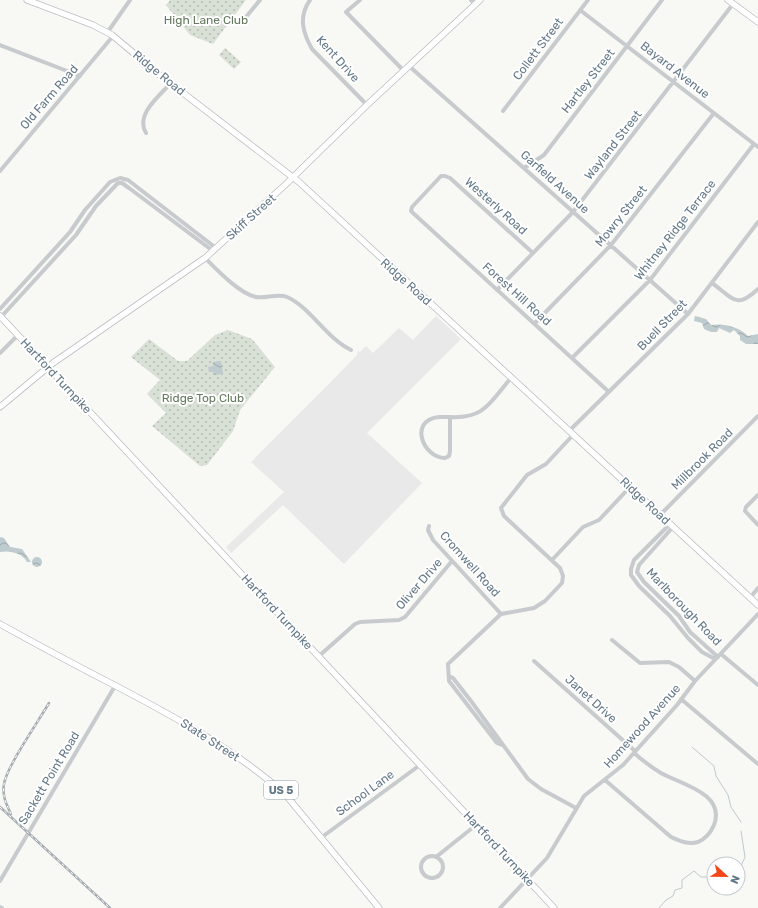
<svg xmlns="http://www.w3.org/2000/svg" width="758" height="908" font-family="Rubik,sans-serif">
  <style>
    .built { fill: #e8e9e8 }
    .park { fill: url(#park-dots) }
    .water { fill: url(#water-waves) }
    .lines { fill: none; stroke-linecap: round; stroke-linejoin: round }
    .stream { stroke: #becbcf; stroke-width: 1 }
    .major-casing { stroke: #babec2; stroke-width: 7 }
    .minor { stroke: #c7cbce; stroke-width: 4 }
    .major { stroke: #fff; stroke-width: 5.5 }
    .rail-casing { stroke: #a5acb2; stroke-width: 2.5 }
    .rail { stroke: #fff; stroke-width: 1; stroke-dasharray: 3; stroke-linecap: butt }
    .labels { text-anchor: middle; stroke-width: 4; stroke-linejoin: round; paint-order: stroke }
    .shield { fill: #fff; stroke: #92a1ac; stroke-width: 1 }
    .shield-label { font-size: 11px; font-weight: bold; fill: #647988 }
    .park-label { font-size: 12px; fill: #657a5f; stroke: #fff }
    .street-label { font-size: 12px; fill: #647988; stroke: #fff }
  </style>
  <defs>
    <pattern id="park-dots" width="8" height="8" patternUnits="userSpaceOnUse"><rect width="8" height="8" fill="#d9e0d5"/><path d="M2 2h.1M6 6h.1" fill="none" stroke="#b4bab3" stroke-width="1.8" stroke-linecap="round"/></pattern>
    <pattern id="water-waves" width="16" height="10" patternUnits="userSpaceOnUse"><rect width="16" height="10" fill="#becbcf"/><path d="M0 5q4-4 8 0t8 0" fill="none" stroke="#9eaaae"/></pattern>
  </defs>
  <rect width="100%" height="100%" fill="#f8f8f4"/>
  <path class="built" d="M436,316L461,339L367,433L422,483L344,564L283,505L231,553L226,547L284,492L251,462L328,385L357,355L358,351L360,352L366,346L373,353L399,328L413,340Z"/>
  <path class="park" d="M170,0H246L213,44L190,35L166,5Z
    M225,48L241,62L234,69L219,55Z
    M228,330L252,339L275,367L240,410L233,431L207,465L200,466L152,426L166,413L147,394L160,380L131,357L149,339L178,361H187L215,335Z"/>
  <path class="water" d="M695,316L706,319L711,325C724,323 739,327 748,336L758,334V344H746L740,340V336L734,330L730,333L719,328L717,332H711L704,329L702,323L694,321Z
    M221,361L223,374L214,375V372H209L208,367L213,366V362Z
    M0,537L4,538L10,547L22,549L31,562H27C23,553 9,550 0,552Z
    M32 562a5 5 0 1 1 10 0a5 5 0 1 1-10 0Z"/>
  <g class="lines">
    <path class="stream" d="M692,747L714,766L716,776L728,795L731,807L741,822
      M738,868L741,866L745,857L741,831
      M659,908L666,900L673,896L675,890L682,888V880L694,871L701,877H714"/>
    <defs>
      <path id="major" d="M27,0L93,25L112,35L161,76L299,182L758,605
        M728,0L758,22
        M0,316L554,908
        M0,407L53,363L205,258L285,185L367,105L480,0
        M0,624C38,645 77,666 116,686C175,717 234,749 285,794L379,908"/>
    </defs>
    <use href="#major" class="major-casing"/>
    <path class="minor" d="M310,0C298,17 303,33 312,49L367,105
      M360,0L346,12L404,71
      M471,0L475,4
      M580,10L758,147
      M241,23L260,0
      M107,33L130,0
      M0,45L80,76
      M409,66L688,314
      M503,111L588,0
      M146,133C135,115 159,96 171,83
      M524,168L544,155L662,0
      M0,171L113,36
      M533,253L450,178L445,176H441L412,207L411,211L413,213L609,392
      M205,258C217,270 240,294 256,297C265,299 278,293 287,297C310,307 326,338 351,350
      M712,283C733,298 736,310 758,289
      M497,290L573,212L733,4
      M0,309L70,232L85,210L110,182L120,178L128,180L216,248
      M1,317L76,235L96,206L118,183H122L129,188L213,251
      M535,323L611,245L714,113
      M0,353L18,335
      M572,358L650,280L754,144
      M439,417H450V451L449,456L445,458C423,458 408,420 439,417Z
      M450,417C485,419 490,402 511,378
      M569,431L688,314L758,222
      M758,495L746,507L745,511L758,525
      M660,515L758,416
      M670,524L634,560L631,569V575L639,586L670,616L688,638L702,652L715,659
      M429,526L428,530L433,540L501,614
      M673,527L639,565L637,572L644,582L679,616L690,632L718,657
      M552,560L583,527L599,520L630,487
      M750,598L758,588
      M612,640L640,663L669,662L679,667L695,681
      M721,654L758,685
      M319,656L355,624L360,622L399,620L405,617L452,561
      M534,661L635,751
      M449,676L453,678L471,701L528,779L541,789L576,808
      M681,699L758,764
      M502,745L497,743L449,681L448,664L501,614L534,608L545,601L562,583L563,576L560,568L504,516L501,508L527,475L546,464L573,435
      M605,780L671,837C680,841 688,845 698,842C705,839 711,832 714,825C726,793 680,784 661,773C651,767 642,760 634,753
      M322,837L420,765
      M421 867a11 11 0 1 1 22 0a11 11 0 1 1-22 0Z
      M436,857L476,825
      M0,881L115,686
      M0,907L2,908
      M500,908L547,858L584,796L623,765L677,705L695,681L758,614"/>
    <use href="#major" class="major"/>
    <defs>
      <path id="rail" d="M0,807L110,908
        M11,814C6,804 2,795 4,784C7,766 38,722 49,703"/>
    </defs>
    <use href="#rail" class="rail-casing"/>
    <use href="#rail" class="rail"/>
  </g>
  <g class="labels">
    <rect class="shield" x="264" y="781" width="34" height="18" rx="3"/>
    <g class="shield-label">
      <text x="281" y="794">US 5</text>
    </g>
    <g class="park-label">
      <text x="206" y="24">High Lane Club</text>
      <text x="203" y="402">Ridge Top Club</text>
    </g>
    <g class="street-label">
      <text transform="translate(538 49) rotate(-53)" y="4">Collett Street</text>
      <text transform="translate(338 59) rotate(48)" y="4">Kent Drive</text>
      <text transform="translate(675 70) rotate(38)" y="4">Bayard Avenue</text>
      <text transform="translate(159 73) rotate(39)" y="4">Ridge Road</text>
      <text transform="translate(588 81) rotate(-52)" y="4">Hartley Street</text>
      <text transform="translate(49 97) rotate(-49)" y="4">Old Farm Road</text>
      <text transform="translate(613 145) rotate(-52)" y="4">Wayland Street</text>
      <text transform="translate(555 182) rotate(42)" y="4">Garfield Avenue</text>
      <text transform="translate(496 206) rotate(42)" y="4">Westerly Road</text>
      <text transform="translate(621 216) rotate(-51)" y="4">Mowry Street</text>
      <text transform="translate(251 217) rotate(-42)" y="4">Skiff Street</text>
      <text transform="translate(675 230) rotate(-52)" y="4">Whitney Ridge Terrace</text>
      <text transform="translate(406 282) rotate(42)" y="4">Ridge Road</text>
      <text transform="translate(517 294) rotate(42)" y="4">Forest Hill Road</text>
      <text transform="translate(662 325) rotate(-46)" y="4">Buell Street</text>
      <text transform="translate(56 376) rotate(47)" y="4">Hartford Turnpike</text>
      <text transform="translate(702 459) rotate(-45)" y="4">Millbrook Road</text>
      <text transform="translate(645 501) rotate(43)" y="4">Ridge Road</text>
      <text transform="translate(470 564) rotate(48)" y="4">Cromwell Road</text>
      <text transform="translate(419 584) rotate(-49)" y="4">Oliver Drive</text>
      <text transform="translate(684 607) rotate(46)" y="4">Marlborough Road</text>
      <text transform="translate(277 612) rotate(47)" y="4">Hartford Turnpike</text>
      <text transform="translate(591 699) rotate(42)" y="4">Janet Drive</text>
      <text transform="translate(642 726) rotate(-48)" y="4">Homewood Avenue</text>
      <text transform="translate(210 740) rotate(33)" y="4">State Street</text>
      <text transform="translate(49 778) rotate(-59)" y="4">Sackett Point Road</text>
      <text transform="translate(365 793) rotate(-36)" y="4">School Lane</text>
      <text transform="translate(499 849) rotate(47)" y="4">Hartford Turnpike</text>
    </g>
  </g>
  <g transform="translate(726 876) rotate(112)"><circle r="19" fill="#ffffff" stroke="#c1c9cf"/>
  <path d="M0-3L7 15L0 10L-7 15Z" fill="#f44618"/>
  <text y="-6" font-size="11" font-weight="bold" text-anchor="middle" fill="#647988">N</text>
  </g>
</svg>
